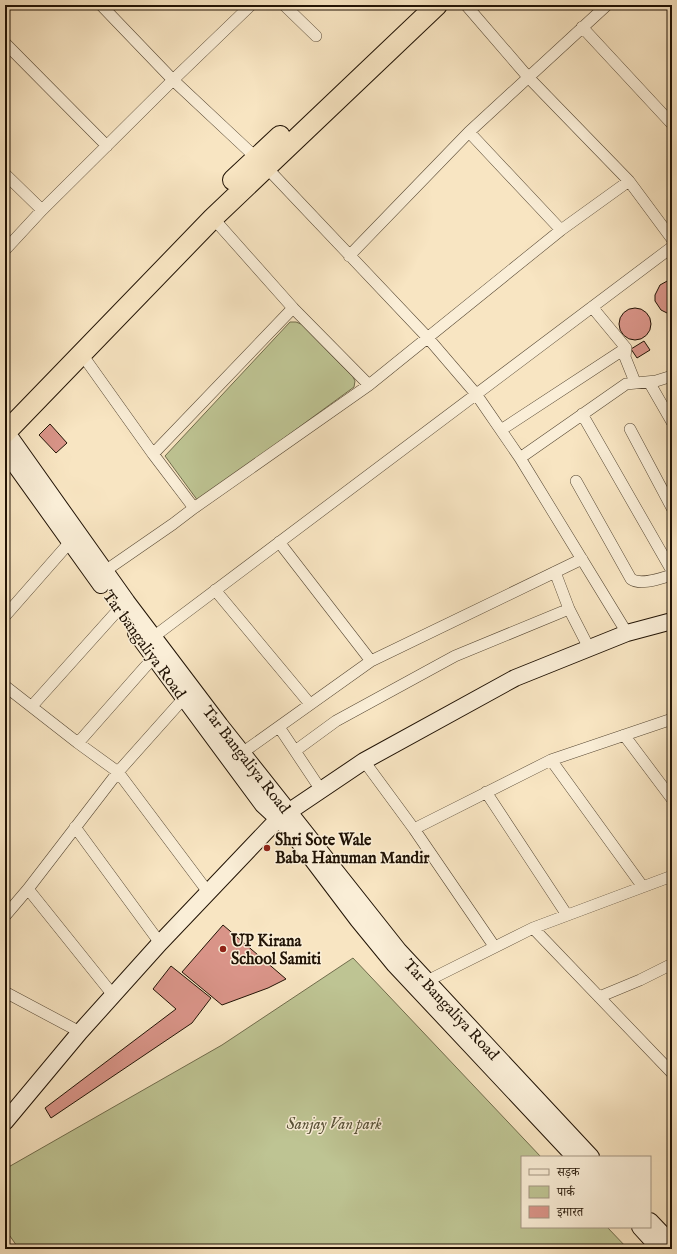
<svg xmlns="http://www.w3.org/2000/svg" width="677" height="1254" font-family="'IM FELL English','Noto Serif Devanagari',serif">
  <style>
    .green { fill: #bec493; stroke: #706c4c }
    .building { fill: #d99488; stroke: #211305 }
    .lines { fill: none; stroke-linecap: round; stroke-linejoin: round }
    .street-casing { stroke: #574834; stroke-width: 12 }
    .secondary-casing { stroke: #211305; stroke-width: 18 }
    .highway-casing { stroke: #211305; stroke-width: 22 }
    .street { stroke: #faeed7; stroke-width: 11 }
    .secondary { stroke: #faeed7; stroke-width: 16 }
    .highway { stroke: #f8e5c2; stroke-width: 20 }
    .poi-dot { fill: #8f2418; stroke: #faeed7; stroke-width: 1.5 }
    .labels { text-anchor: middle; stroke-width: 3; stroke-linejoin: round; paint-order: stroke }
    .street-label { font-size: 16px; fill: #211305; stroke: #faeed7 }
    .poi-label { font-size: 16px; font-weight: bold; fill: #211305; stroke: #faeed7; text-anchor: start }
    .park-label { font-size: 16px; font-style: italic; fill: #585137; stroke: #faeed7 }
  </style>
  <rect width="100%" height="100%" fill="#f8e5c2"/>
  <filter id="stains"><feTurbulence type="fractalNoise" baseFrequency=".005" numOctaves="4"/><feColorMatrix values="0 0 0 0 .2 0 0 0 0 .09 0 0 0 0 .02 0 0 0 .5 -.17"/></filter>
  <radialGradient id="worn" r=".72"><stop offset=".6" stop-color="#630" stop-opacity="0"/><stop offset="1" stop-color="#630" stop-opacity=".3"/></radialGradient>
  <path class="green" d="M290,322H296L301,324L353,377L355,381L354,387L198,501L165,456Z
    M353,958L541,1157H522V1227H607L628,1249H19L5,1229V1169L222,1045Z"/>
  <path class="building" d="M669,280H672V315H671L661,310L655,301V295L660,285Z
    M619 324a16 16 0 1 1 32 0a16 16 0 1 1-32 0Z
    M644,341L650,350L637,358L631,349Z
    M50,424L67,443L56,453L39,435Z
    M223,925L286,979L268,988L222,1005L182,972Z
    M171,966L211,998L192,1023L51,1118L45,1108L176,1009L153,989Z"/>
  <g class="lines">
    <defs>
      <path id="street" d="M101,5L173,80L266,167L428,338L476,394L520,458L627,633
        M284,5L316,36
        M466,5L528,77L629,181L672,239
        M582,27L672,124
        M5,43L107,146
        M469,132L561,230
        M5,174L42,210L5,250
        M42,210L173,80L251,5
        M213,218L293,308L369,385
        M349,256L469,132L607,5
        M592,307L626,348L625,357L635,382
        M81,353L153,454L194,508
        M649,382L672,422
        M582,414L672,571
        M630,429L672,508
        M501,430L626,348
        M153,454L293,308
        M520,458L626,384L656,381L672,376
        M576,481L631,579C641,586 661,578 672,575
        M279,542L371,661
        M105,571L173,524L194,508L369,385L561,230L629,181
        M555,572L569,609L589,648
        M215,590L310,704
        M5,616L70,542
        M148,641L672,247
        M5,686L78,743L118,772L208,892
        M32,706L119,609
        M279,727L321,790
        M624,735L672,799
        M78,743L145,667L159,653
        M295,751L336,721L455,656L569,609
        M242,753L371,661L582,559
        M551,760L643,887
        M364,761L414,829L494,946
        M486,792L567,915
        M75,827L160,943
        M414,829L551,760L672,719
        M28,889L113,995
        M5,916L28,889L118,772L184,698
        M533,928L672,1073
        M421,984L533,928L672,876
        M5,992L80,1032
        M599,997L640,980L672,964"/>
      <path id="secondary" d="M5,432L12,440L127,602L220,725L399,951L591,1157
        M5,451L101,585
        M136,633L263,805L290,830L358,920L394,964L575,1157
        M5,1122L80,1032L160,943L278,819L364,761L515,678L627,633L672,621
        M650,1221L672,1244
        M640,1227L660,1249"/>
      <path id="highway" d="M233,180L280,136
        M5,433L213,218L437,5"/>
    </defs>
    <use href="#street" class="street-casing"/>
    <use href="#secondary" class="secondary-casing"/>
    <use href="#highway" class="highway-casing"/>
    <use href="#street" class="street"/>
    <use href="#secondary" class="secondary"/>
    <use href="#highway" class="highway"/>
  </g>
  <g class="poi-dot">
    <circle cx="267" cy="848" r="4"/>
    <circle cx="223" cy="949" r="4"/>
  </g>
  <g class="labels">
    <g class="street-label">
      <text transform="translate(145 644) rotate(54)" y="6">Tar bangaliya Road</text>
      <text transform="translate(247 759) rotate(52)" y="6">Tar Bangaliya Road</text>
      <text transform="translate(452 1009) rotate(47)" y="6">Tar Bangaliya Road</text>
    </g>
    <g class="poi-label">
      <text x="275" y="845">Shri Sote Wale<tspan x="275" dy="18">Baba Hanuman Mandir</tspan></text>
      <text x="231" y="946">UP Kirana<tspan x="231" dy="18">School Samiti</tspan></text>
    </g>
    <g class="park-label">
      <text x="334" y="1129">Sanjay Van park</text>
    </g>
  </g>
  <rect width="677" height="1254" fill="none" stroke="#f8e5c2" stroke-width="20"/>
  <rect x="6" y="6" width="665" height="1242" fill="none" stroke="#211305" stroke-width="2"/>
  <rect x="10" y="10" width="657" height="1234" fill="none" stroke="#211305"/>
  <rect x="521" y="1156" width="130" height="72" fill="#faeed7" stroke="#a39683"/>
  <rect x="529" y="1169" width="20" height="6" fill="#faeed7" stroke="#a39683"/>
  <text x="557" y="1176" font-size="12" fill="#211305">सड़क</text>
  <rect x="529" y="1186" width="20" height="12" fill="#bec493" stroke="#a39683"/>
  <text x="557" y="1196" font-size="12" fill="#211305">पार्क</text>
  <rect x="529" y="1206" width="20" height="12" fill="#d99488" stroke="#a39683"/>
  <text x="557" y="1216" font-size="12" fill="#211305">इमारत</text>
  <rect width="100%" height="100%" filter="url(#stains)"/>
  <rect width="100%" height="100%" fill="url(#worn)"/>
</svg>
